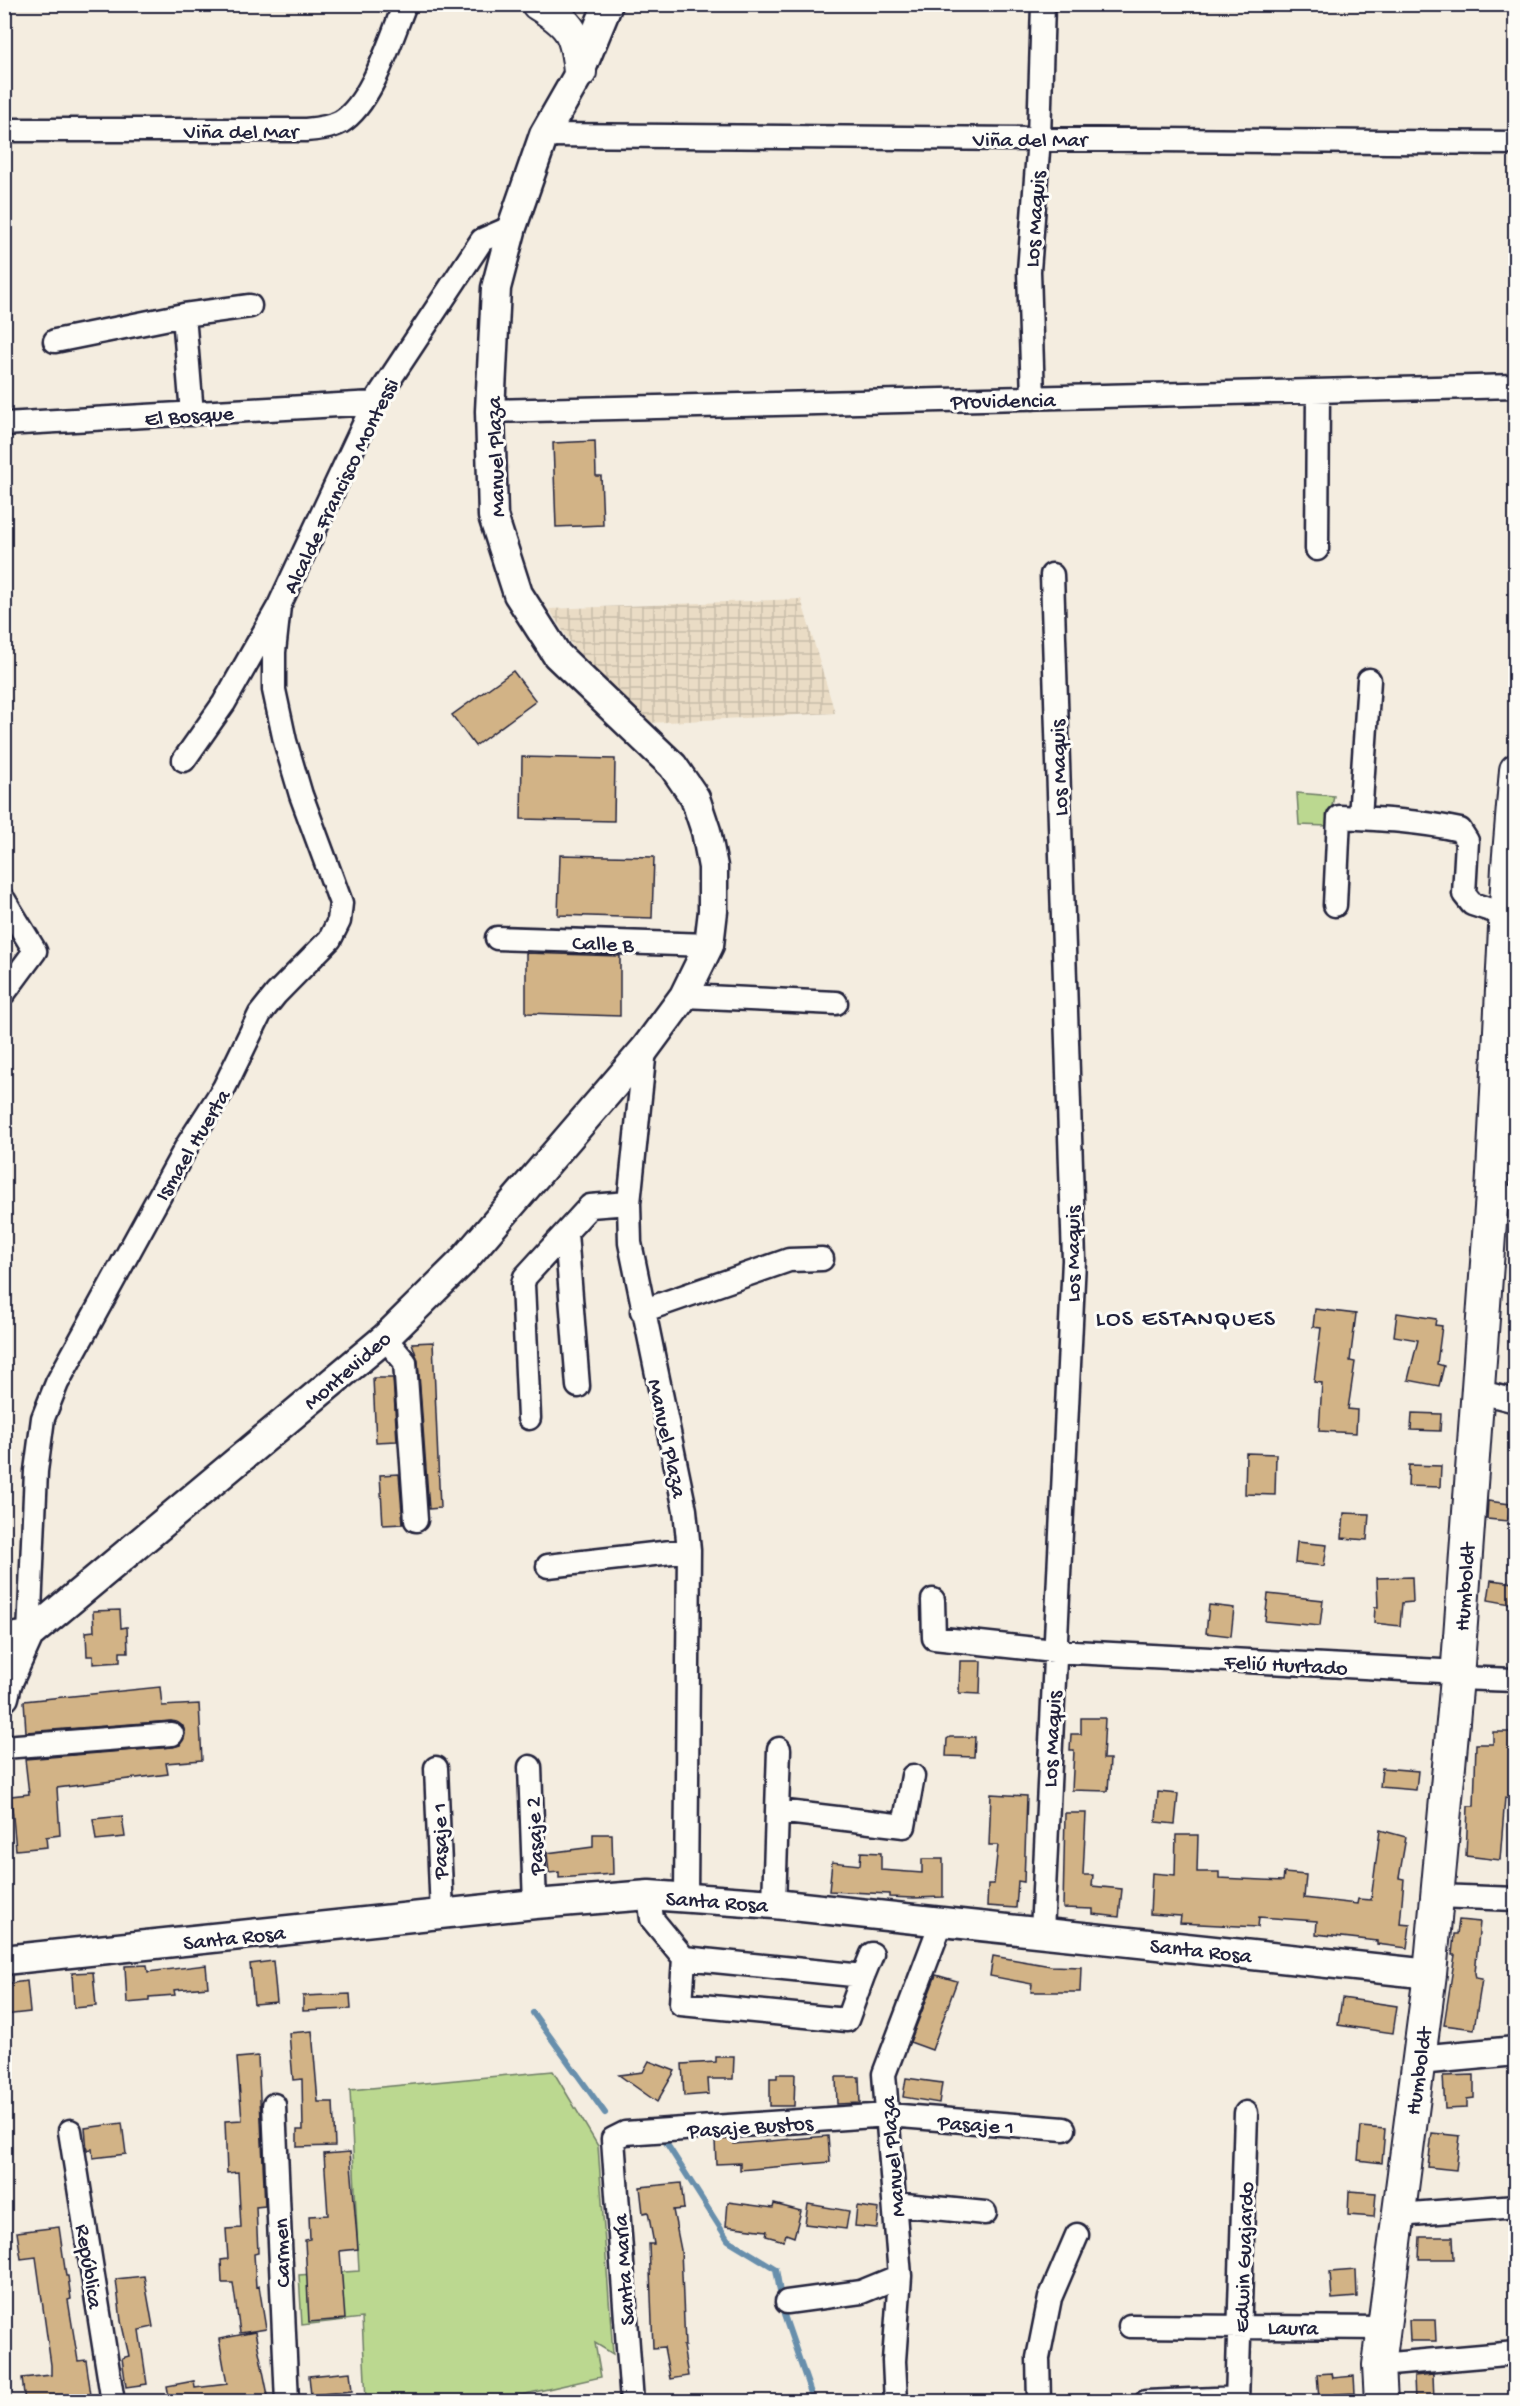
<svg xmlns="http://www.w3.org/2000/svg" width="1520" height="2406" font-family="'Gochi Hand',sans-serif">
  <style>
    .industrial { fill: url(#industrial-grid) }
    .green { fill: #bbd890; stroke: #6e7d66; stroke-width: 1.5 }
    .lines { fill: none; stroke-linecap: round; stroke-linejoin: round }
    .stream { stroke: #688fac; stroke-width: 6 }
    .building { fill: #d2b386; stroke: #22223b; stroke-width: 1.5 }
    .minor-casing { stroke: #22223b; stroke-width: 27 }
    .tertiary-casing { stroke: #22223b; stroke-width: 33 }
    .secondary-casing { stroke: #22223b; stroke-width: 36 }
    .minor { stroke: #fdfcf7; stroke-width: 22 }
    .tertiary { stroke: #fdfcf7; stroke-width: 28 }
    .secondary { stroke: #fdfcf7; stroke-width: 32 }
    .labels { text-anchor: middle; stroke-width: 6; stroke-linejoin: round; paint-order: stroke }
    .street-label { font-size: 22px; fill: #22223b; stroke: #fdfcf7 }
    .neighbourhood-label { font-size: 24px; letter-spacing: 1.5px; fill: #22223b; stroke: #fdfcf7 }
  </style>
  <defs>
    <pattern id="industrial-grid" width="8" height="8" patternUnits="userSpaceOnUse" patternTransform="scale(1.5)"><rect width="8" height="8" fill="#eadcc5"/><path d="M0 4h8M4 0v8" fill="none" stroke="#c8bcaa"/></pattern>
  </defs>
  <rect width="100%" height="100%" fill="#f4ede0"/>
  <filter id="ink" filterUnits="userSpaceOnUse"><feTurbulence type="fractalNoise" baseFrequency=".0167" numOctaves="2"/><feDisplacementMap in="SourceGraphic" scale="12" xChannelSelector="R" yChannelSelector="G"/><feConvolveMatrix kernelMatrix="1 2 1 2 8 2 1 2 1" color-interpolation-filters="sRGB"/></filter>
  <g filter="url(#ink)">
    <path class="industrial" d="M801,599L835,713L648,723L574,648L549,609Z"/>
    <path class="green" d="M1297,793L1334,796L1328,826L1299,825Z
      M553,2071L598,2146L613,2354L595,2343L601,2377L495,2401H366L362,2318L302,2325L299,2275L359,2271L350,2090Z"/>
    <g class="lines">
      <path class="stream" d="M533,2013L605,2113
        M665,2141L728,2240L776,2269L784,2315L814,2402"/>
    </g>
    <path class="building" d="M595,441L596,476H601L603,525L556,527L553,443Z
      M513,671L536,701L475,746L452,715Z
      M522,757L615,759L614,821L521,819Z
      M560,855L654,857L652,918L558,915Z
      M526,953L620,956V1016L526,1013Z
      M1315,1309L1356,1314L1350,1361L1355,1362L1348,1409L1357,1410L1356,1433L1319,1431L1322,1383L1314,1382L1321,1328L1313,1327Z
      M1397,1313L1436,1319L1435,1325L1442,1326L1437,1364L1444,1366L1439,1386L1408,1380L1418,1340L1394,1336Z
      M433,1342L440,1508L429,1509L418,1361L412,1343Z
      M373,1378H393L397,1441L376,1442Z
      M1412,1413L1441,1414L1440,1431L1411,1430Z
      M1246,1453L1276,1454L1275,1495L1245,1494Z
      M1409,1465L1441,1466L1440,1487L1408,1486Z
      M399,1474L403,1524L383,1525L380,1475Z
      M1488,1501L1510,1504L1508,1521L1487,1519Z
      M1344,1513L1369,1514L1367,1540L1342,1538Z
      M1297,1542L1327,1545L1324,1566L1295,1563Z
      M1412,1577L1413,1602L1402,1603L1400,1626L1374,1623L1375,1607H1378L1377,1578Z
      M1491,1580L1514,1583L1510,1604L1488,1600Z
      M1268,1594L1323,1600L1320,1626L1265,1621Z
      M1209,1605L1234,1608L1231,1636L1206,1633Z
      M120,1610L121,1628L127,1627L128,1652H120V1662L93,1664V1656H87L86,1632L94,1631L93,1611Z
      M960,1661H981L980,1694L959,1693Z
      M160,1687L162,1706L199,1704L202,1760L166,1763L168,1774L57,1788L60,1835L46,1837L47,1847L16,1850L11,1796L29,1794L25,1759L173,1747L180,1745L185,1734L183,1726L171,1721L26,1732L24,1701Z
      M1081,1718H1105L1103,1759H1110L1108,1791L1072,1790L1074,1750H1070L1071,1734H1081Z
      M1493,1732H1513L1514,1754L1511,1798L1505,1797L1500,1860L1466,1856L1468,1806H1474L1476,1744H1493Z
      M950,1737H975L974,1757L946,1756L947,1739Z
      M1382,1768L1418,1771L1416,1790L1380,1787Z
      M1158,1792L1178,1794L1175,1824L1156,1822Z
      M991,1794L1027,1796L1024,1882L1018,1881L1016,1908L987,1906L988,1884H994L998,1845H989Z
      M1065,1813H1086L1083,1875H1093L1092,1886L1122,1889L1119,1917L1093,1914V1909L1063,1908Z
      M122,1816L125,1837L96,1840L93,1819Z
      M1380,1830L1406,1837L1399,1878L1404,1879L1400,1924L1410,1925L1407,1948L1377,1944V1941L1316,1934L1317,1921L1259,1917L1258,1927L1180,1923L1181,1916L1150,1914L1152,1873L1175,1875L1176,1835H1198L1197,1872H1219V1878L1283,1881L1284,1873L1306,1875L1304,1898L1357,1904L1358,1899L1371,1900Z
      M593,1834H612L613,1874L559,1878V1872L549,1873L547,1853L593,1847Z
      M861,1852L881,1853V1870L922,1873V1859H943V1897L914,1898L889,1897V1894L829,1891L832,1862L860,1865Z
      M1459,1920L1480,1922L1475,1973L1476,1978L1482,1979L1474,2029L1444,2025L1455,1955H1452L1454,1934H1457Z
      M993,1956L1051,1966L1081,1967L1080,1992H1031L1032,1984L990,1976Z
      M273,1961L277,2002L254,2004L250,1964Z
      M147,1965L148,1972L206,1965L208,1987L174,1990L175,1995L149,1997V2001L127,2003L125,1966Z
      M93,1972L96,2006L74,2008L72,1973Z
      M936,1975L957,1981L932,2050L910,2042Z
      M27,1981L30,2012L4,2015V1984Z
      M350,1994L351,2009L303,2011V1996Z
      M1342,1998L1397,2006L1393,2033L1338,2025Z
      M312,2031L318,2102H333L335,2146L297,2147V2130H303L302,2079L293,2080L289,2033Z
      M258,2056L265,2206L256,2207L258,2253L254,2254L256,2287L259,2286L266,2329L240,2333L233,2283H222L221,2260L228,2259L226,2229L241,2228L238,2172L227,2173L225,2121L242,2120L237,2058Z
      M716,2057H734L733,2079H708L709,2094L684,2096L682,2064L716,2062Z
      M649,2061L675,2071L657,2102L619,2075L643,2072Z
      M777,2074H795L794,2106H770V2078H777Z
      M1474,2075V2098L1467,2099V2108L1445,2109L1443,2076Z
      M836,2077H859L860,2103L837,2104Z
      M906,2078L942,2083L939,2103L903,2097Z
      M122,2123L126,2154L93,2158L92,2149L87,2150L85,2128Z
      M1361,2127L1385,2129L1382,2163L1358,2160Z
      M1432,2133L1460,2136L1456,2170L1428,2167Z
      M828,2136L830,2162L740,2170V2163L716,2164L715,2140L734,2139V2144Z
      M350,2152L358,2249L340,2251L345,2319L309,2322L305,2240L310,2239L309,2216L328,2215L324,2154Z
      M681,2183L684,2209L673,2210L681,2250L685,2346H683L688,2376L670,2379L664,2347L653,2348L649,2244H654L648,2212L643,2213L640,2187Z
      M1349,2191L1376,2193L1374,2217L1348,2215Z
      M728,2202L773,2208L774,2204L801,2211L794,2237L786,2234L784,2241L766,2236L767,2231L726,2226Z
      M808,2204L849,2211L846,2229L805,2224Z
      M857,2206L879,2209L877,2228L855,2226Z
      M59,2227L66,2276H68L71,2299L68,2300L78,2361L86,2360L92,2402H25L22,2378L51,2375V2365L36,2257L21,2259L17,2232Z
      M1420,2237H1453L1454,2259H1419Z
      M1356,2270L1357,2297L1332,2299L1330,2272Z
      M144,2276L153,2327L139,2330L147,2384L126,2387L122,2358L129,2356L121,2321L116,2279Z
      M1409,2320H1435L1436,2341H1410Z
      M255,2332L269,2400L170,2402L167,2386L194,2381L195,2388L227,2384L219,2339Z
      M350,2372L352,2391L311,2395L309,2376Z
      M1332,2373L1333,2378L1354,2376L1355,2393L1335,2394V2398L1319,2399L1317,2374Z
      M1433,2374L1434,2402H1415L1414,2376Z"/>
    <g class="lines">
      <defs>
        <path id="minor" d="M4,130H305C317,129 330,128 341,122C372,103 391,38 405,4
          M544,135L1516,143
          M184,315L250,306
          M55,341L184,315L192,414
          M1033,398L1029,271L1039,138L1043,4
          M490,411L1516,386
          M4,424L374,403
          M1317,549L1318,391
          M184,760L224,703L279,606L374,403L482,240L512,227
          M1360,818L1369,680
          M4,900L35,951L4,993
          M1335,905L1339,817C1379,819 1420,821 1460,830L1467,841L1464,894L1472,904L1506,915
          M497,938L709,945
          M684,996L836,1003
          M645,1049L629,1203L630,1243L685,1510L689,1550L686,1896
          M1492,1194L1516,1198
          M566,1233L578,1386
          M642,1311L789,1260L822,1259
          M385,1338L405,1362L416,1520
          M1476,1391L1516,1401
          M529,1418L523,1284L525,1277L590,1206L629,1203
          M548,1566L689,1550
          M933,1600L934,1638L1054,1651L1441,1671L1457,1678L1516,1680
          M29,1635L36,1471L43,1418L57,1383L188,1144L224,1088L260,1014L276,994L330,939L339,921L341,903L301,795L285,741L274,690V652L279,606
          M4,1747L172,1734
          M530,1767L535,1904
          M436,1768L442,1914
          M778,1811L904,1826L913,1776
          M649,1895L652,1919L684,1958L681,2004L847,2020L863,1976L684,1958
          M1437,1896L1516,1899
          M774,1904L779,1749
          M1042,1932L1074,1260L1052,575
          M863,1976L872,1954
          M274,2105L287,2402
          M70,2131L113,2402
          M895,2204L985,2213
          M1398,2215L1516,2206
          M787,2302L861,2292L900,2276
          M1130,2326L1384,2328
          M1379,2365L1516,2353
          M632,2402L613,2139L625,2133L888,2115L1064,2129
          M896,2402L894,2361L900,2276L884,2074L941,1923
          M1039,2402L1038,2358L1050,2298L1077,2235
          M1146,2402L1237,2398
          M1237,2402L1246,2113"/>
        <path id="tertiary" d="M4,1639L29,1635L385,1338L461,1263L645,1049L684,996L709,945L713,911V867L706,831L695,798L673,766L557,655L518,594L493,516L490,411L496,288L512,227L544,135L580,72L608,4
          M4,1697L7,1684L29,1635
          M4,1960L535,1904L649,1895L774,1904L1430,1974
          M1418,2060L1516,2051"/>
        <path id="secondary" d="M538,4C572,25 576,33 580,72
          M1381,2402L1379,2365L1430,1974L1457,1678L1492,1194L1508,867L1516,770"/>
      </defs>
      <use href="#minor" class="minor-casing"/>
      <use href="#tertiary" class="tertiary-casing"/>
      <use href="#secondary" class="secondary-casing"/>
      <use href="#minor" class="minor"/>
      <use href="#tertiary" class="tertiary"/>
      <use href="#secondary" class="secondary"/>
    </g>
  </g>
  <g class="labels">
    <g class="street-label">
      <text x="241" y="138">Viña del Mar</text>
      <text x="1030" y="146">Viña del Mar</text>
      <text transform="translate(1033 219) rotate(-86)" y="8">Los Maquis</text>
      <text transform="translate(1003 399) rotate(-1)" y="8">Providencia</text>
      <text transform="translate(189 414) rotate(-4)" y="8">El Bosque</text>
      <text transform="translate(494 457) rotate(-92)" y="8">Manuel Plaza</text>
      <text transform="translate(339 485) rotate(-64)" y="8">Alcalde Francisco Montessi</text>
      <text transform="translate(1057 768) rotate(-92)" y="8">Los Maquis</text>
      <text transform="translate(603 942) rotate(2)" y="8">Calle B</text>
      <text transform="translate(191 1144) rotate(-59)" y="8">Ismael Huerta</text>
      <text transform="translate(1071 1254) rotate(-90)" y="8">Los Maquis</text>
      <text transform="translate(346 1369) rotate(-41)" y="8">Montevideo</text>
      <text transform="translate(669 1438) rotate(78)" y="8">Manuel Plaza</text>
      <text transform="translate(1463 1587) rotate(-86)" y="8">Humboldt</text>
      <text transform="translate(1286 1663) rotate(3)" y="8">Feliú Hurtado</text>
      <text transform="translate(1050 1739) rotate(-87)" y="8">Los Maquis</text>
      <text transform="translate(533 1836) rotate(-93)" y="8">Pasaje 2</text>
      <text transform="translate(438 1841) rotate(-91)" y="8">Pasaje 1</text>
      <text transform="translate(717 1900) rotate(4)" y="8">Santa Rosa</text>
      <text transform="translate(234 1936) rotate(-6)" y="8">Santa Rosa</text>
      <text transform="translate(1201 1949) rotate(6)" y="8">Santa Rosa</text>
      <text transform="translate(1417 2071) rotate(-82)" y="8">Humboldt</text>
      <text transform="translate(976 2123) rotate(4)" y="8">Pasaje 1</text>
      <text transform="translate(750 2125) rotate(-4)" y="8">Pasaje Bustos</text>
      <text transform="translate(891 2157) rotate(-95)" y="8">Manuel Plaza</text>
      <text transform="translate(280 2253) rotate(-92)" y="8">Carmen</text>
      <text transform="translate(1242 2257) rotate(-88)" y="8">Edwin Guajardo</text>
      <text transform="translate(91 2266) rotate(81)" y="8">República</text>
      <text transform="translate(622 2270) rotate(-94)" y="8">Santa María</text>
      <text transform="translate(1293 2326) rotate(1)" y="8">Laura</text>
    </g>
    <g class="neighbourhood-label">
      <text x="1186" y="1325">LOS ESTANQUES</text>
    </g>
  </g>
  <rect width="1520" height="2406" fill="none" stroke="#fdfcf7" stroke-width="24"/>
  <rect x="12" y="12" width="1496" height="2382" fill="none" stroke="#22223b" stroke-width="2" filter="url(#ink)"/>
</svg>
